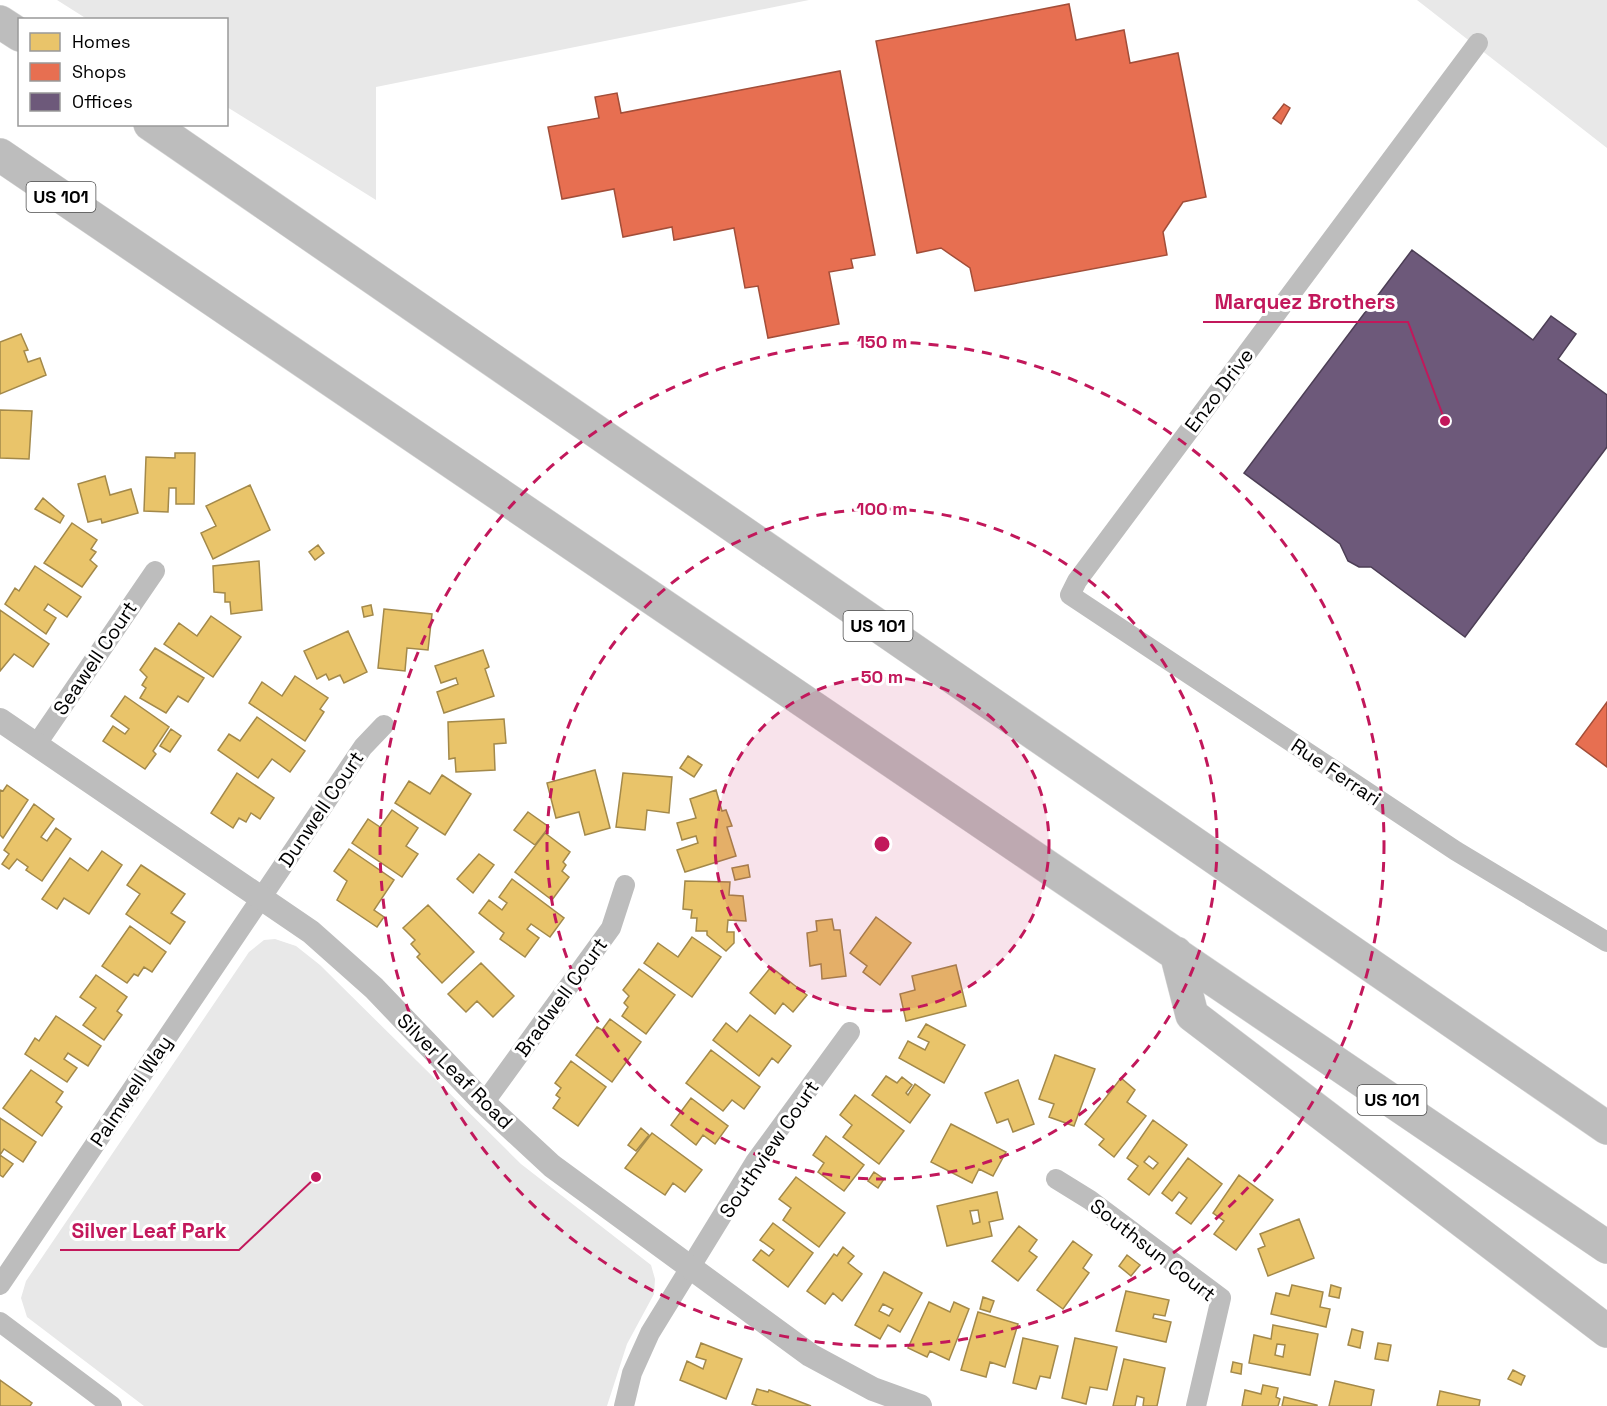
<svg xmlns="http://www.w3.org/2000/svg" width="1607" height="1406" font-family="'Space Grotesk',sans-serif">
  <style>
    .green { fill: #e8e8e8 }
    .homes { fill: #e9c46a; stroke: #a3894a; stroke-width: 1.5; fill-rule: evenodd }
    .shops { fill: #e76f51; stroke: #a24e39; stroke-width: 1.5 }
    .offices { fill: #6d597a; stroke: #4c3e55; stroke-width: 1.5 }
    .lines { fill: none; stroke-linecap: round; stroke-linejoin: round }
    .motorway-casing { stroke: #dbdbdb; stroke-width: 34 }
    .minor { stroke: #bdbdbd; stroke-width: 20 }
    .tertiary { stroke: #bdbdbd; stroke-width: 24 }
    .motorway { stroke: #bdbdbd; stroke-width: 33 }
    .ring { fill: none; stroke: #c2185b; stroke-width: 3; stroke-dasharray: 10 8 }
    .labels { text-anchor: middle; stroke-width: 6; stroke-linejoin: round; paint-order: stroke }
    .shield { fill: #fff; stroke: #4c4c4c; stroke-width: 1.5 }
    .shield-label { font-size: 18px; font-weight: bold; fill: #000 }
    .street-label { font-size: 20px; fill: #000; stroke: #fff }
    .centre { fill: #c2185b; stroke: #fff; stroke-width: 3 }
    .ring-label { font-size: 18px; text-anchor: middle; font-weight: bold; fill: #c2185b; stroke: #fff; stroke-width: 6; stroke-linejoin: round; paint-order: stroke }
    .leader { fill: none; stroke: #c2185b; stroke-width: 2 }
    .callout-dot { fill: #c2185b; stroke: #fff; stroke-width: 2 }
    .callout-label { font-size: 21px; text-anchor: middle; font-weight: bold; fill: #c2185b; stroke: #fff; stroke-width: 6; stroke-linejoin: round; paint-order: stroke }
  </style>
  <rect width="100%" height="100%" fill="#fff"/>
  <path class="green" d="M57,0H809L376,87V200L227,107L226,20L87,19Z
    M1417,0H1607V148Z
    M275,939L296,946L320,965L521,1164L651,1265L655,1279L654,1294L627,1344L607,1406H144L27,1317L21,1298L26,1281L249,952L264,940Z"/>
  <path class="homes" d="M21,334L28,350L24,351L28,362L40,358L46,375L0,394V342Z
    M0,410L32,411L29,459L0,458Z
    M175,453H195L194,504H176V488H169L168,512L144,511L146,457L175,458Z
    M105,476L110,495L131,489L138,513L102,523L101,519L88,522L78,484Z
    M250,485L270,530L213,559L201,533L216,526L206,506Z
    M43,498L64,516L60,523L35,509Z
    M72,523L97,540L91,549L96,552L90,560L97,566L82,587L44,563Z
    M318,545L324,553L315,560L309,552Z
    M259,561L262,610L231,614L230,602H225V593L214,592L213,566Z
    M35,566L81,597L67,617L48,604L44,610L56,618L46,634L5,604L15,588L19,591Z
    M371,605L373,615L364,617L362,607Z
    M384,609L432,614L428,650L407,648L405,671L378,668Z
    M0,610L49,644L33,667L14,654L0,671Z
    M211,616L241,637L213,677L164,644L179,623L197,636Z
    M348,631L367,672L344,683L340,675L329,680L326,674L317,679L304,651Z
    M155,648L204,678L188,702L178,696L166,713L140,698L146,688L142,685L147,677L140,670Z
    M483,650L489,667L485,669L494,696L444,713L437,692L458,684L456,678L441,683L435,666Z
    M295,676L328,698L320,709L324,712L305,741L249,703L262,682L282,696Z
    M125,696L169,727L153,751L156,754L145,769L103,741L113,726L125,734L129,729L111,716Z
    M257,717L305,751L290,772L272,759L258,778L218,750L229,734L240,741Z
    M504,719L506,743L494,744L495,770L456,772L455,758L449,759L448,722Z
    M171,729L181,736L170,752L160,746Z
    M688,756L702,765L694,777L680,768Z
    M595,770L610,828L585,835L579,812L556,818L547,783Z
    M237,773L274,798L260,819L251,813L246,822L239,818L233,828L211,813Z
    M623,773L672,777L669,813L647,810L645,830L616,827Z
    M442,775L471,794L445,835L395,803L409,781L430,794Z
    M7,785L28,800L3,838L0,835V790L3,791Z
    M716,790L722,811L726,810L732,826L727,827L736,856L685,872L677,850L698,843L696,836L682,840L677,823L696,818L690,799Z
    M34,804L54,819L41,837L47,841L56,828L71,839L42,881L26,870L28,867L17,859L9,869L2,864L9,854L4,850Z
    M392,810L418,828L406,846L418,854L402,877L352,843L368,819L380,827Z
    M528,812L549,827L535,845L514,830Z
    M545,833L570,852L563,862L566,865L562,871L569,877L552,900L515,872Z
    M349,849L394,880L374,910L384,917L377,927L337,900L347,881L334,871Z
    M102,851L122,865L89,914L64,898L57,909L42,899L70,858L88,871Z
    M479,854L494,865L473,893L457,879Z
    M141,865L185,894L171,913L185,922L170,944L126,914L140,894L127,885Z
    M748,865L750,877L735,880L732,868Z
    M512,879L564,918L550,937L531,924L527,929L539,938L525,957L500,939L504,933L479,913L489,900L502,910L507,903L499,897Z
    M685,881L730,882L729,895L743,896L746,921L728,920L727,932H734V943L726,951L707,935V931H696L697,918H691L692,910L683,909Z
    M428,905L474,952L442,983L417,957L420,954L411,944L415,940L403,928Z
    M876,917L911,943L880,985L863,972L867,966L850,953Z
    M832,919L834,930H840L846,976L822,979L821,964L810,966L807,933L817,931L816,921Z
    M130,926L166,952L152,972L144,967L138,976L134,974L127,983L102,966Z
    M692,937L721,957L692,997L644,963L658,943L678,957Z
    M481,963L514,996L493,1017L477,1001L466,1012L448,994Z
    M956,965L966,1006L906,1021L900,994L915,990L912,976Z
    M771,967L807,995L793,1012L783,1003L775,1014L750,993Z
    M639,969L675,995L646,1034L622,1016L628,1007L624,1003L629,996L623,990Z
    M96,975L127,997L117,1011L122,1015L104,1040L83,1025L96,1008L80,997Z
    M750,1015L791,1046L778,1063L772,1058L759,1076L713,1040L726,1023L737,1032Z
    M56,1016L101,1046L88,1066L68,1053L64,1059L77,1068L67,1082L25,1054L35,1038L39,1041Z
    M610,1019L641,1042L612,1082L576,1055L597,1027L602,1030Z
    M926,1024L965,1045L944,1083L899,1058L908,1041L925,1050L929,1042L918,1037Z
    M711,1050L760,1087L744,1109L732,1100L723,1111L686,1083Z
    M1055,1055L1095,1069L1074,1126L1049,1117L1054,1104L1039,1099Z
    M571,1061L606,1087L578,1126L553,1108L560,1098L556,1095L561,1088L555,1083Z
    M31,1070L63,1092L56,1102L62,1107L42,1136L3,1108Z
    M886,1076L897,1083L902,1077L912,1085L906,1093L908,1095L915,1084L930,1095L910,1123L872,1095Z
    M1121,1078L1135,1090L1127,1102L1146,1116L1114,1157L1099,1145L1104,1139L1085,1124Z
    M1018,1080L1034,1124L1013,1132L1008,1119L997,1123L985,1093Z
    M855,1095L904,1131L879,1164L843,1137L852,1125L840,1115Z
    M691,1098L728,1126L715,1144L703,1135L696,1145L671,1125Z
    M0,1118L36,1142L23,1162L4,1149L0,1155Z
    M1153,1120L1187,1145L1149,1195L1128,1179L1138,1166L1127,1158ZM1149,1156L1158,1163L1153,1169L1144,1162Z
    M951,1124L1006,1152L993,1176L979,1169L972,1183L931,1162Z
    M641,1128L649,1135L636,1151L628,1145Z
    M652,1133L702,1170L685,1192L673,1183L665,1195L625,1168Z
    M826,1136L864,1165L844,1191L818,1172L824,1163L813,1155Z
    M0,1155L13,1164L3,1177L0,1175Z
    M1188,1158L1222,1184L1191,1224L1176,1213L1187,1198L1179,1192L1172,1201L1162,1193Z
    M874,1172L884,1179L878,1188L868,1181Z
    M1239,1175L1273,1200L1236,1250L1214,1234L1224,1221L1213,1213Z
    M796,1177L845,1213L819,1247L783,1220L791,1208L779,1199Z
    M997,1192L1003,1219L989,1222L992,1236L947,1246L937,1206ZM978,1210L980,1222L973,1224L970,1211Z
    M1299,1219L1314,1258L1268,1276L1258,1249L1265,1246L1260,1234Z
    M773,1223L813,1253L788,1287L753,1260L761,1250L769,1256L774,1250L760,1240Z
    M1019,1226L1037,1240L1029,1251L1037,1257L1018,1281L992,1261Z
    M1073,1241L1092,1255L1083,1268L1089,1273L1063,1309L1037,1290Z
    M843,1247L854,1256L848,1263L862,1274L842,1301L833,1293L825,1304L807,1291L834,1254L837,1256Z
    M1127,1255L1140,1265L1131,1276L1119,1266Z
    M884,1272L922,1293L900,1332L888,1325L880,1339L855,1325ZM883,1304L893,1309L889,1316L879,1311Z
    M1292,1285L1323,1292L1320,1307L1330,1309L1326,1327L1271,1314L1276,1293L1289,1296Z
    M1331,1285L1341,1288L1339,1298L1329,1296Z
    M1126,1291L1169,1300L1165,1316L1154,1314L1153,1318L1171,1322L1166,1342L1116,1331Z
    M983,1297L994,1301L990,1312L980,1309Z
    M929,1302L950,1312L954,1302L969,1309L949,1360L930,1351L927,1357L908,1348Z
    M978,1312L1018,1324L1005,1367L990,1362L986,1377L961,1370Z
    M1273,1325L1318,1334L1310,1375L1249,1363L1254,1335L1271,1339ZM1277,1344L1285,1345L1283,1357L1275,1355Z
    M1352,1329L1363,1332L1360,1348L1348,1345Z
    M1023,1338L1058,1346L1050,1378L1040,1376L1036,1389L1013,1383Z
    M1075,1338L1117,1347L1107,1390L1090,1387L1086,1404L1062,1398Z
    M701,1343L742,1359L726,1399L680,1380L687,1361L703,1369L706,1360L696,1357Z
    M1378,1343L1391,1345L1388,1361L1375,1359Z
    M1124,1359L1165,1368L1157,1406H1143L1144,1398L1137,1396L1135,1406H1113Z
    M1233,1362L1242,1364L1241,1374L1231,1372Z
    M1513,1370L1525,1376L1521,1385L1508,1379Z
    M0,1380L32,1403L30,1406H0Z
    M1335,1381L1374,1390L1371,1406H1329Z
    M1263,1385L1278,1388L1276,1397L1280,1399L1278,1406H1242L1245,1390L1261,1394Z
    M757,1389L768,1392L769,1390L811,1406H758L752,1404Z
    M1440,1391L1480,1400L1479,1406H1437Z
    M1284,1397L1317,1405V1406H1282Z"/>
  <path class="shops" d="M1069,4L1076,40L1124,30L1130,63L1178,53L1206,197L1183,202L1163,232L1167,255L975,291L970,268L941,248L917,253L876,41Z
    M840,71L875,255L851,259L853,268L829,272L839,324L768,338L758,286L745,288L734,228L674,240L672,227L623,237L614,189L562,199L548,127L599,118L595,97L617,93L621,113Z
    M1284,104L1290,108L1281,124L1273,118Z
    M1607,702V767L1576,744Z"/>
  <path class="offices" d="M1412,250L1533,340L1551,316L1576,334L1558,359L1607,395V447L1465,637L1371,567H1359L1348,561L1340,544L1244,473Z"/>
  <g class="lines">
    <defs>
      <path id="motorway" d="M0,22L20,35
        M150,124L1607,1128
        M0,155L1607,1247
        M1176,953L1192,1015L1607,1331"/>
    </defs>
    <use href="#motorway" class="motorway-casing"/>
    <path class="minor" d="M1478,43L1077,581L1070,595L1456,851L1607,942
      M36,745L155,571
      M484,1103L611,928L625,885
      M1056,1179L1090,1200L1221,1298L1196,1406
      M0,1285L363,747L384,725
      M0,1322L112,1406
      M624,1406L632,1373L650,1333L755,1162L850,1032"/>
    <path class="tertiary" d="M0,720L311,932L374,988L484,1103L552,1166L810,1355L873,1389L920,1406"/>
    <use href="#motorway" class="motorway"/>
  </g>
  <circle cx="882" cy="844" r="167" fill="#c2185b" fill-opacity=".12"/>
  <g class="ring">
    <circle cx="882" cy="844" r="167"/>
    <circle cx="882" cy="844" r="335"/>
    <circle cx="882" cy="844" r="502"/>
  </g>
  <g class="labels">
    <g class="shield">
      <rect x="26.5" y="182" width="69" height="30" rx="4.5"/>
      <rect x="843.5" y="611" width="69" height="30" rx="4.5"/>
      <rect x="1357.5" y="1085" width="69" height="30" rx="4.5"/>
    </g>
    <g class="shield-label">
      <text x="61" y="203">US 101</text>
      <text x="878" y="632">US 101</text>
      <text x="1392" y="1106">US 101</text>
    </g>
    <g class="street-label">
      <text transform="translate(1219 390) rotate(-53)" y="7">Enzo Drive</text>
      <text transform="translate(95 658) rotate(-56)" y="7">Seawell Court</text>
      <text transform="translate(1336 772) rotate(34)" y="7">Rue Ferrari</text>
      <text transform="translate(321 809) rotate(-56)" y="7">Dunwell Court</text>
      <text transform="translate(561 997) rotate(-54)" y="7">Bradwell Court</text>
      <text transform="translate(455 1071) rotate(45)" y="7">Silver Leaf Road</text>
      <text transform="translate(131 1091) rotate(-56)" y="7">Palmwell Way</text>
      <text transform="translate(769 1149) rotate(-56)" y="7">Southview Court</text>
      <text transform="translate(1153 1250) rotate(38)" y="7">Southsun Court</text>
    </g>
  </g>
  <circle cx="882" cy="844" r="9" class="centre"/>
  <g class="ring-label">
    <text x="882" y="348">150 m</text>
    <text x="882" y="515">100 m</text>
    <text x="882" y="683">50 m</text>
  </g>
  <path class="leader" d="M1445 421L1408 322H1203M316 1177L239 1250H60"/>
  <g class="callout-dot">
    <circle cx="1445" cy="421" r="6"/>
    <circle cx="316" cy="1177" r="6"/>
  </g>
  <g class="callout-label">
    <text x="1305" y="309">Marquez Brothers</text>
    <text x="149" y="1238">Silver Leaf Park</text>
  </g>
  <rect x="18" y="18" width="210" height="108" fill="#ffffff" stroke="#999999" stroke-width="1.5"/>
  <rect x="30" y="33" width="30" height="18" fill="#e9c46a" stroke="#999999" stroke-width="1.5"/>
  <text x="72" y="48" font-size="18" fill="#000000">Homes</text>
  <rect x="30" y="63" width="30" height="18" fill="#e76f51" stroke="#999999" stroke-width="1.5"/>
  <text x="72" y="78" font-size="18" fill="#000000">Shops</text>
  <rect x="30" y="93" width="30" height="18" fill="#6d597a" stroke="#999999" stroke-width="1.5"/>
  <text x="72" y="108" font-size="18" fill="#000000">Offices</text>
</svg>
